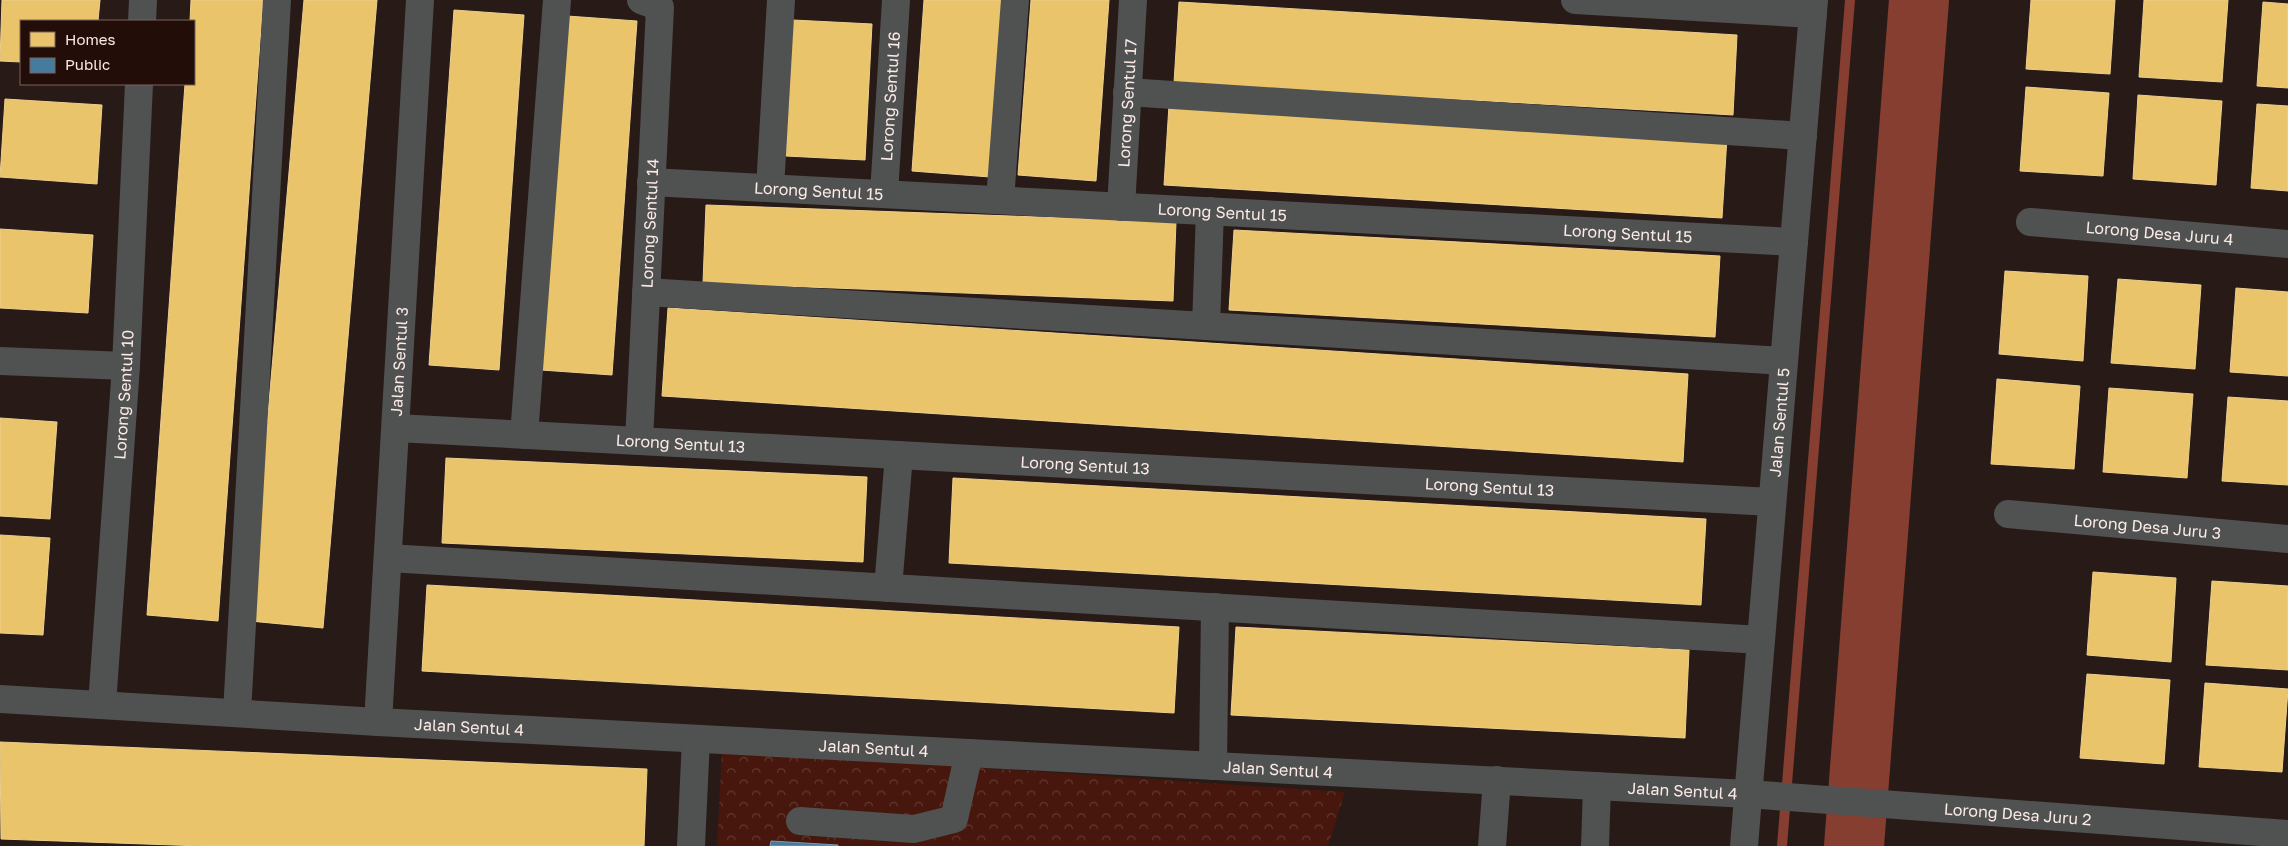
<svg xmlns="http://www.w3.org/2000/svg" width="2288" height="846" font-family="'Golos Text',sans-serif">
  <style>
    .park { fill: url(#park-crowns) }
    .homes { fill: #e9c46a; stroke: #eecf8f }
    .public { fill: #457b9d; stroke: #7c9cb3 }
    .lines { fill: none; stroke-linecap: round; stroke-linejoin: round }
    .stream { stroke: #853e2f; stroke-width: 10 }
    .river { stroke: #853e2f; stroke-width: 60 }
    .minor { stroke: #505151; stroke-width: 28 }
    .labels { text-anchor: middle; stroke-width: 5; stroke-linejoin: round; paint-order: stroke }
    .street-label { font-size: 16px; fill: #fbeae6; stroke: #220d09 }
  </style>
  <defs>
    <pattern id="park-crowns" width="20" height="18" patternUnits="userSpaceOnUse" patternTransform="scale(1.25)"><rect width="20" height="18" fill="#47170d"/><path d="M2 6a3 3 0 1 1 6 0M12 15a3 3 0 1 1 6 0" fill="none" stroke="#623930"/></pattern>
  </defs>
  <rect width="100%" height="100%" fill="#271a17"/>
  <path class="park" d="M722,751L1345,792L1328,846H717Z"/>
  <path class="homes" d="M2,0H100L98,21H21V62L0,61Z
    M191,0H263L218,621L147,615L185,84H194V21H190Z
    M304,0H377L323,628L250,621Z
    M924,0H1003L990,177L912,171Z
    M1031,0H1109L1096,181L1018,175Z
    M2031,0H2115L2110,74L2026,69Z
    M2144,0H2228L2222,82L2139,77Z
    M1179,2L1737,35L1733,115L1174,83Z
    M2263,2L2288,4V88L2257,86Z
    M454,10L524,15L499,370L429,365Z
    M567,16L637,21L612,375L541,370Z
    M793,20L872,24L865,160L786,156Z
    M2026,87L2109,93L2103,176L2020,171Z
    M2138,95L2222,101L2216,185L2133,179Z
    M5,99L102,105L97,184L0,177Z
    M2257,104L2288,106V191L2251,188Z
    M1169,105L1727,137L1722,218L1164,185Z
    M706,205L1176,222L1173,301L703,283Z
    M0,229L93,235L88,313L0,308Z
    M1234,230L1720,256L1715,337L1229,310Z
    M2005,271L2088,276L2083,361L1999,354Z
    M2118,279L2201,285L2195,369L2111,363Z
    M2236,288L2288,292V376L2230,372Z
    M668,308L1688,374L1683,462L662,396Z
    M1997,379L2080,386L2074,469L1991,464Z
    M2109,388L2193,394L2187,478L2103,472Z
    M2228,397L2288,401V485L2222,481Z
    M0,418L57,422L50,519L0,516Z
    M446,458L867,477L863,562L442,543Z
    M953,478L1706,519L1701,605L949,563Z
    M0,535L50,538L43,635L0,633Z
    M2093,572L2176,578L2171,662L2087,655Z
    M2212,581L2288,586V670L2206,665Z
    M427,585L1179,627L1174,713L422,671Z
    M1236,627L1689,650L1685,738L1231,715Z
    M2087,674L2170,680L2164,764L2080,758Z
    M2205,683L2288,689L2282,772L2199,767Z
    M0,742L647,769L644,846H202L1,839Z"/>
  <path class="public" d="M771,841L838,845V846H770Z"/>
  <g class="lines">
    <path class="stream" d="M1782,846L1850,0"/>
    <path class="river" d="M1854,846L1919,0"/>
    <g class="minor">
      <path d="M1575,0L1813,14"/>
      <path d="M142,21L143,0"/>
      <path d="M1127,92L1803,136"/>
      <path id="s1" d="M651,182L1794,242"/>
      <path d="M770,188L781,0"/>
      <path id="s2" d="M884,194L896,0"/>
      <path d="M1000,200L1015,0"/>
      <path id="s3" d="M1121,207L1133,0"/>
      <path id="s4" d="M2030,222L2288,244"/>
      <path d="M646,292L1784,361"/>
      <path d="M1206,326L1210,211"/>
      <path d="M0,361L126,366"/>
      <path id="s5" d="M397,428L1772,502"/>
      <path d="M524,435L557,0"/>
      <path id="s6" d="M639,441L660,7L641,0"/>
      <path id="s7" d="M2008,514L2288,539"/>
      <path d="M388,558L1761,640"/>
      <path d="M888,588L899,455"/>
      <path id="s8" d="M0,699L378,722L1748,794L2288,834"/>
      <path id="s9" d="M102,705L126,366L139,84"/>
      <path d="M237,713L277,0"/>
      <path id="s10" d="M378,722L420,0"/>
      <path d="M1213,766L1215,607"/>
      <path d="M800,821L914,829L954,819L969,753"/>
      <path d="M691,846L696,739"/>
      <path d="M1492,846L1497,780"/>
      <path d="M1595,846L1597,786"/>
      <path id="s11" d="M1744,846L1814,0"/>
    </g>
  </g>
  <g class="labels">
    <g class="street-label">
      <text dy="6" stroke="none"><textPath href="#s2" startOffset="98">Lorong Sentul 16</textPath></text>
      <text dy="6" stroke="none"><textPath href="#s3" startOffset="104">Lorong Sentul 17</textPath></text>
      <text dy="6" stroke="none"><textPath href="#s1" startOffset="168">Lorong Sentul 15</textPath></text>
      <text dy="6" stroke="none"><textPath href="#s1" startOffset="572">Lorong Sentul 15</textPath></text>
      <text dy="6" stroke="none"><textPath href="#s6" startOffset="218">Lorong Sentul 14</textPath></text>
      <text dy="6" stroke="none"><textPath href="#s1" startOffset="978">Lorong Sentul 15</textPath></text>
      <text dy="6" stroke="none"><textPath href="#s4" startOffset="130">Lorong Desa Juru 4</textPath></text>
      <text dy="6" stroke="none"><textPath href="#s10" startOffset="361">Jalan Sentul 3</textPath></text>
      <text dy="6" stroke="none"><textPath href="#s9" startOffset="311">Lorong Sentul 10</textPath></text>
      <text dy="6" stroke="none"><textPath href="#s11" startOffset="425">Jalan Sentul 5</textPath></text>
      <text dy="6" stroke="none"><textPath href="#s5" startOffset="284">Lorong Sentul 13</textPath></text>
      <text dy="6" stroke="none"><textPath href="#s5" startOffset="689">Lorong Sentul 13</textPath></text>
      <text dy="6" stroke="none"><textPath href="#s5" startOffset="1094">Lorong Sentul 13</textPath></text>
      <text dy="6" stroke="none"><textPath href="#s7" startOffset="140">Lorong Desa Juru 3</textPath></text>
      <text dy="6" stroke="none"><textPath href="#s8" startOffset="470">Jalan Sentul 4</textPath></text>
      <text dy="6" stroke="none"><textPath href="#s8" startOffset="875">Jalan Sentul 4</textPath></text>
      <text dy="6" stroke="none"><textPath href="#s8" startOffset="1280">Jalan Sentul 4</textPath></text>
      <text dy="6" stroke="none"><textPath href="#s8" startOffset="1685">Jalan Sentul 4</textPath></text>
      <text dy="6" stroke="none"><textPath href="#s8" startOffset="2021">Lorong Desa Juru 2</textPath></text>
    </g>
  </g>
  <rect x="20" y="20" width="175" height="65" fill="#220d09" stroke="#796561"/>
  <rect x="30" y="32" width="25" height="15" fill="#e9c46a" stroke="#796561"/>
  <text x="65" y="45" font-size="15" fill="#fbeae6">Homes</text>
  <rect x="30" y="58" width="25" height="15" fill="#457b9d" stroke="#796561"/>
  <text x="65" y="70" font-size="15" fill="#fbeae6">Public</text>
</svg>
